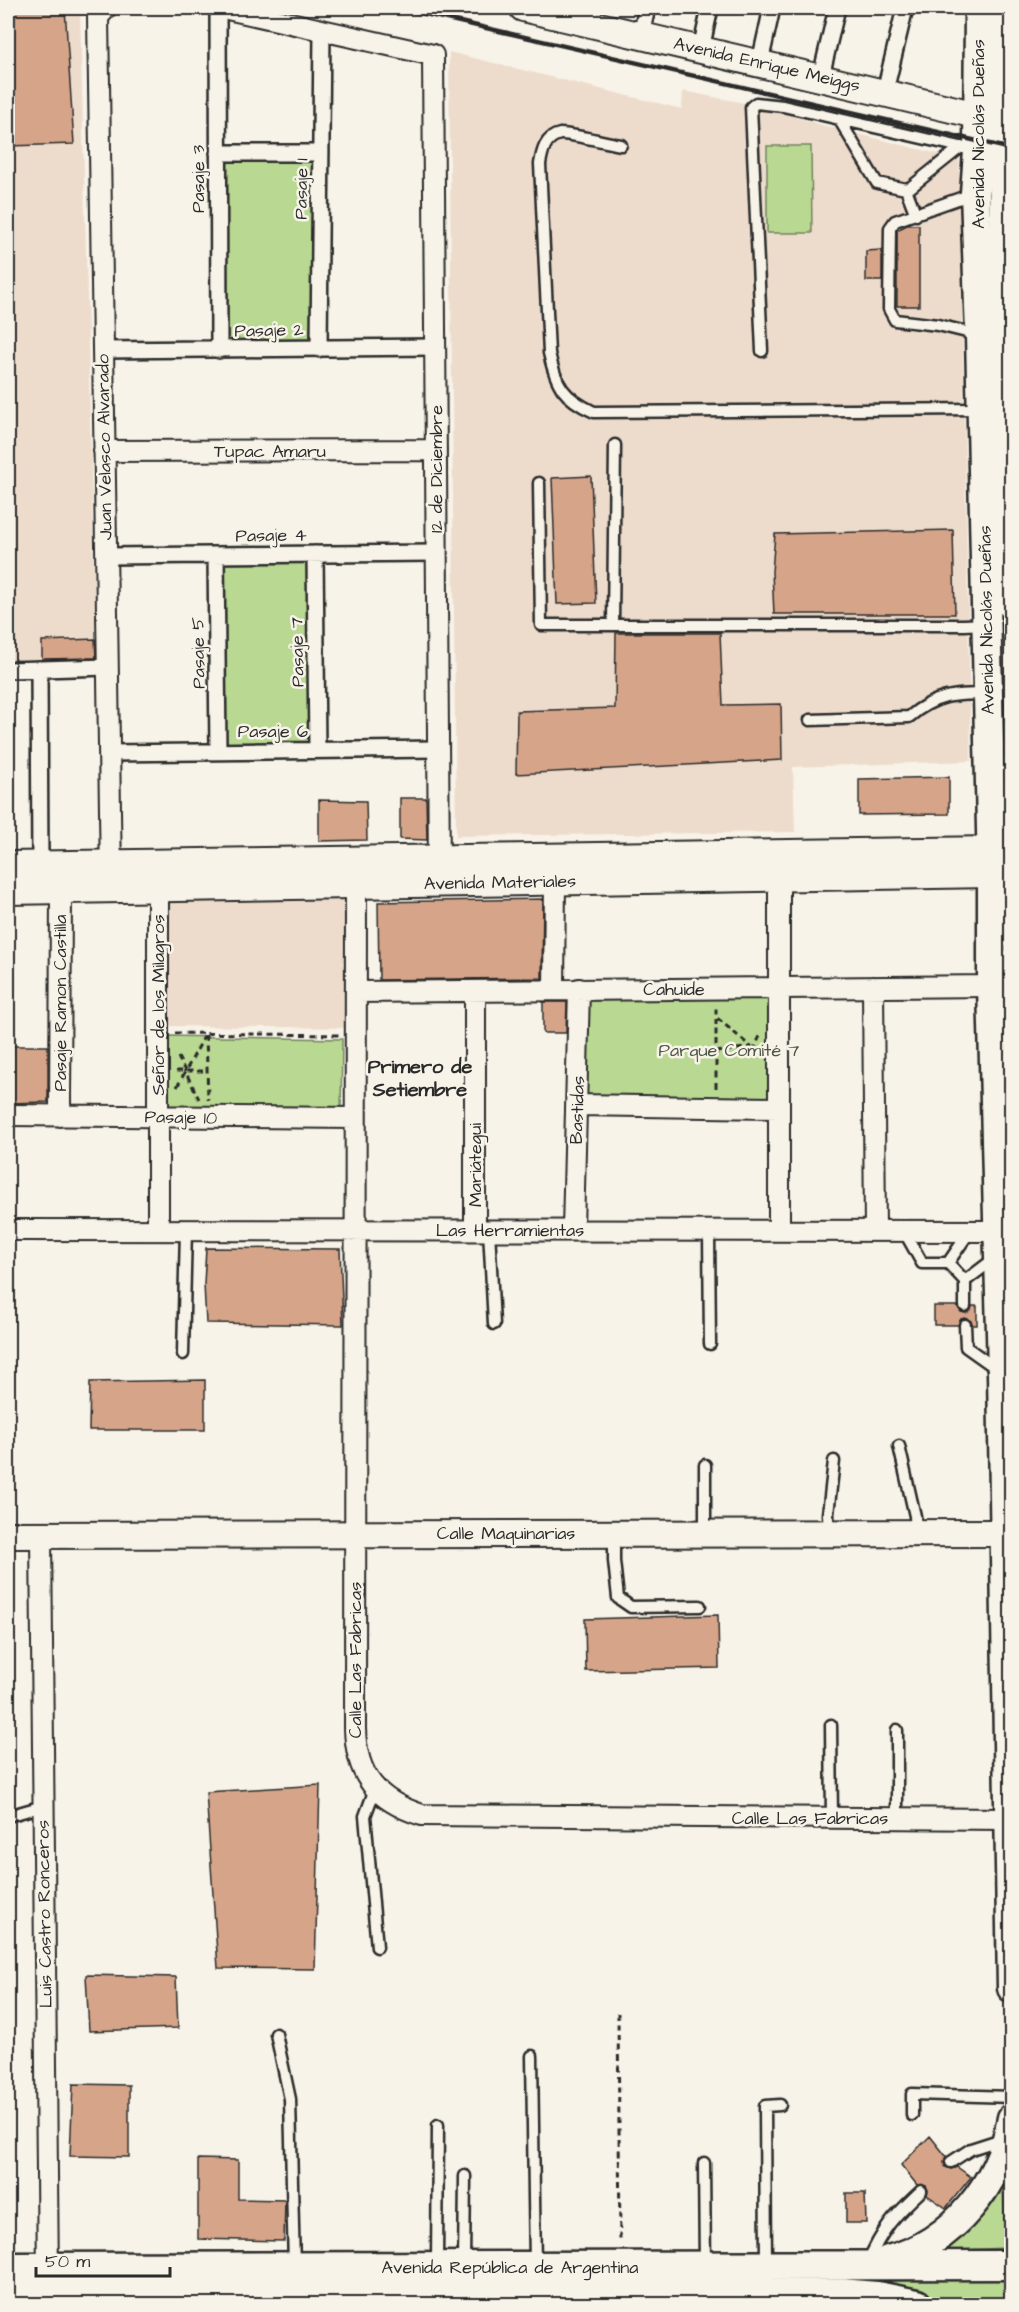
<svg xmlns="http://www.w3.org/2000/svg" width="1019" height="2312" font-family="'Architects Daughter',sans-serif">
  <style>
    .built { fill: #eddccc }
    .green { fill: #b9d992; stroke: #72825e; stroke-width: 1.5 }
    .building { fill: #d6a589; stroke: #2b2b2b; stroke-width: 1.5 }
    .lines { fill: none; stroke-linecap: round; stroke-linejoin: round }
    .service-casing { stroke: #2b2b2b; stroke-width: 15 }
    .pedestrian-casing { stroke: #2b2b2b; stroke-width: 20 }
    .minor-casing { stroke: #2b2b2b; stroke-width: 24 }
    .tertiary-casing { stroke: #2b2b2b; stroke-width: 30 }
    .secondary-casing { stroke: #2b2b2b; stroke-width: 33 }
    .path { stroke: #2b2b2b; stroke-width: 3; stroke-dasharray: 6 4.5; stroke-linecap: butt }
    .service { stroke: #f7f3e8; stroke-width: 10 }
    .pedestrian { stroke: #f7f3e8; stroke-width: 15 }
    .minor { stroke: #f7f3e8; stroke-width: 20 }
    .tertiary { stroke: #f7f3e8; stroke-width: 26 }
    .secondary { stroke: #f7f3e8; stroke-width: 28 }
    .rail { stroke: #2b2b2b; stroke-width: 4.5 }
    .labels { text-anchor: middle; stroke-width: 5; stroke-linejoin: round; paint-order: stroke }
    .street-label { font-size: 18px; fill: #2b2b2b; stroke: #f7f3e8 }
    .park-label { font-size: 18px; fill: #4e5645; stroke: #f7f3e8 }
    .neighbourhood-label { font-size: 20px; font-weight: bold; fill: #2b2b2b; stroke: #f7f3e8 }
  </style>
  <rect width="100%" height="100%" fill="#f7f3e8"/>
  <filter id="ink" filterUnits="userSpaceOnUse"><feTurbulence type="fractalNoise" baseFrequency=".0167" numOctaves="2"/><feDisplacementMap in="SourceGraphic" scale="12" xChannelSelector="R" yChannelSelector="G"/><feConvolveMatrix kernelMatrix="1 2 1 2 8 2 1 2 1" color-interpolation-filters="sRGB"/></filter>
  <g filter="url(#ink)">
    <path class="built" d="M8,8H80L96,665L8,667Z
      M449,52L682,109L683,91L760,106L822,125L959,159L971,761L793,767L795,832L456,836Z
      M359,891L358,1028L164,1026L165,894Z"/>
    <path class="green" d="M767,146H811L812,233H767Z
      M317,155L316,344L224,346L223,156Z
      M313,558L314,746L223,747L218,559Z
      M782,998V1104L586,1100V1000Z
      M165,1036L342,1039L341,1113L164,1109Z
      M1003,2185L1005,2248L918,2252L988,2203Z
      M878,2275L1007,2278V2304H953L890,2285Z"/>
    <path class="building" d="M8,8H65L74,144L8,146Z
      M907,225H919V306H897V230Z
      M882,250V281H866V251Z
      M591,476L596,603L557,604L552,478Z
      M953,530L955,614H774L772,572L775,534Z
      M616,633H720L723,705L781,704L782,760L516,774L517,711L615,708Z
      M95,639L96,658L42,659V641Z
      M949,777V814L859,815V779Z
      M400,798H426L427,840L400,839Z
      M319,800L366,801L367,840L319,841Z
      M543,899L542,978L379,980L378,902Z
      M543,1002H567L566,1033H543Z
      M8,1046H48V1102L8,1103Z
      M206,1248L340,1249L343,1325L206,1323L204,1284Z
      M934,1306H957L961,1312L966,1313L971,1310L972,1306H977V1325H973L971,1321L965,1318L961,1319L958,1325H934Z
      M205,1380V1430H89L90,1382Z
      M718,1615L719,1668L586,1671L585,1619Z
      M320,1785L315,1969L218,1968L206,1792Z
      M86,1975L176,1977L178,2028L89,2031Z
      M73,2084L129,2085V2157L70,2156Z
      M930,2136L946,2156L944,2162L945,2167L951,2169L957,2167L971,2177L946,2208L927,2195L928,2190L926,2186L917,2185L901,2165Z
      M198,2159L238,2160V2199L285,2200L284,2241L198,2239Z
      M846,2193H865L866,2223H846Z"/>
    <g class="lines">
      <defs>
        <path id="service" d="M839,119L877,183L906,189L911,187L961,147
          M621,145C610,143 568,133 560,134C545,137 542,152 540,164L549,353C556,385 563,398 594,412L981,409
          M906,189L916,215
          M972,194L895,221L890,228L889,309L895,320L938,325L979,335
          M762,351L751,107L756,103L783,106L978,151
          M539,483L541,625H964L986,624
          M613,625L615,445
          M810,720L909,717C935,695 954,694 987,694
          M489,1230L494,1324
          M709,1231L710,1344
          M904,1231L922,1263H948L970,1231
          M948,1263L965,1281
          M965,1306V1281L994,1259
          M965,1325L966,1347L997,1369
          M183,1354L186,1230
          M899,1446L915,1516L916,1532
          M705,1465V1533
          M829,1533L828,1514L834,1461
          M614,1534V1561L618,1598L631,1607L700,1606
          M831,1725L832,1818
          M897,1730V1818
          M375,1789L365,1816L377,1947
          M8,1816L43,1806
          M276,2034L290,2099L294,2267
          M532,2056L535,2266
          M912,2115V2094L1012,2097
          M951,2162L971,2149L1002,2139
          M704,2163L705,2265
          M464,2264L465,2176
          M867,2264C882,2229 894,2216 921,2191
          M437,2265L438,2125
          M766,2265L765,2106L780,2105"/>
        <path id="pedestrian" d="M218,8L219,350
          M641,35L647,8
          M701,49L710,8
          M760,62L772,8
          M821,76L837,8
          M885,91L905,8
          M218,153H321
          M319,349L322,30
          M103,350L435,347
          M315,554L317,750
          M216,555L218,751
          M106,556L436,553
          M39,669L40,865
          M8,670L108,667
          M109,753L438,749"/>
        <path id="minor" d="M106,8L98,17L111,877
          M223,8L433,55L439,872
          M104,451L436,450
          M779,877V1231
          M356,885L355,1728C356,1776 377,1801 422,1815L1009,1819
          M158,888V1230
          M873,987L875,1231
          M554,990L555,881
          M356,992L992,986L1012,977
          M577,1105L779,1108
          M8,1115L355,1118
          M60,1116L61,890
          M8,1230L1010,1231
          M475,1230V991
          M573,1230L579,989
          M41,1535L48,2279"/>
        <path id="tertiary" d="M523,8L998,120
          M8,865L992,850
          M8,891L992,874
          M8,1535L1004,1533"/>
        <path id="secondary" d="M979,8L978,151L975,193L980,335L992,874V986L1002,1372L1012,1988
          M1004,8L1002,121L1012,605
          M888,2260C954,2243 1000,2183 1012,2118
          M8,2267L1012,2265
          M8,2293H838L877,2296L917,2304"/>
      </defs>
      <use href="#service" class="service-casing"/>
      <use href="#pedestrian" class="pedestrian-casing"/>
      <use href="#minor" class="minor-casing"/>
      <use href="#tertiary" class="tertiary-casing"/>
      <use href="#secondary" class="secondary-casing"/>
      <path class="path" d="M175,1033L339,1035
        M206,1035L208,1100
        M760,1036L755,1047L760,1054
        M716,1052L751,1047L716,1017
        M178,1057L199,1099
        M176,1071H207
        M177,1087L206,1033
        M716,1088V1008
        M618,2013L620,2242"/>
      <use href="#service" class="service"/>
      <use href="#pedestrian" class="pedestrian"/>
      <use href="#minor" class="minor"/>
      <use href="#tertiary" class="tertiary"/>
      <use href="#secondary" class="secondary"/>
      <path class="rail" d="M399,8L1012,149"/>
    </g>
  </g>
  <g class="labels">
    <g class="street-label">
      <text transform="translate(767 64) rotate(13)" y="6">Avenida Enrique Meiggs</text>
      <text transform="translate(978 134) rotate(-90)" y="6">Avenida Nicolás Dueñas</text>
      <text transform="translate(198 179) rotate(-90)" y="6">Pasaje 3</text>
      <text transform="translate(301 189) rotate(-89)" y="6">Pasaje 1</text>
      <text transform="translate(269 330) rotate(-1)" y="6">Pasaje 2</text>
      <text transform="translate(104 447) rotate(-91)" y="6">Juan Velasco Alvarado</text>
      <text x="270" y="457">Tupac Amaru</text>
      <text transform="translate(436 469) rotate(-90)" y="6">12 de Diciembre</text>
      <text transform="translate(271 535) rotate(-1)" y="6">Pasaje 4</text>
      <text transform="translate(986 620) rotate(-91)" y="6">Avenida Nicolás Dueñas</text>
      <text transform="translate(297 652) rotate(-91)" y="6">Pasaje 7</text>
      <text transform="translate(198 653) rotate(-91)" y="6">Pasaje 5</text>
      <text x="273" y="737">Pasaje 6</text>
      <text transform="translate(500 882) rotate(-1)" y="6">Avenida Materiales</text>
      <text x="674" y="995">Cahuide</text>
      <text transform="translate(60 1003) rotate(-90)" y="6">Pasaje Ramon Castilla</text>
      <text transform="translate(158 1005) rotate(-90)" y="6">Señor de los Milagros</text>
      <text transform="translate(577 1110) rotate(-88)" y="6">Bastidas</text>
      <text transform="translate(181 1117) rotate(1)" y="6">Pasaje 10</text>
      <text transform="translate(475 1165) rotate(-90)" y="6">Mariátegui</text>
      <text x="510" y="1236">Las Herramientas</text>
      <text x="506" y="1539">Calle Maquinarias</text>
      <text transform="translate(355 1660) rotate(-90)" y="6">Calle Las Fabricas</text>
      <text x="810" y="1824">Calle Las Fabricas</text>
      <text transform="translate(44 1914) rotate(-91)" y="6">Luis Castro Ronceros</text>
      <text x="510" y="2273">Avenida República de Argentina</text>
    </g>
    <g class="park-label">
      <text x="729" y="1056">Parque Comité 7</text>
    </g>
    <g class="neighbourhood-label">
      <text x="420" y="1073">Primero de<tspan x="420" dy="23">Setiembre</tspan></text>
    </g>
  </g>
  <rect width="1019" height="2312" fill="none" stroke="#f7f3e8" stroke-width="30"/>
  <rect x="15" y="15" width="989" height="2282" fill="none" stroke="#2b2b2b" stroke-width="2" filter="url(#ink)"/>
  <path d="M36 2267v9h134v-9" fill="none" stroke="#2b2b2b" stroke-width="3"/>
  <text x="45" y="2267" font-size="18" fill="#2b2b2b" stroke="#f7f3e8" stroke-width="4.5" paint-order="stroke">50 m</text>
</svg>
